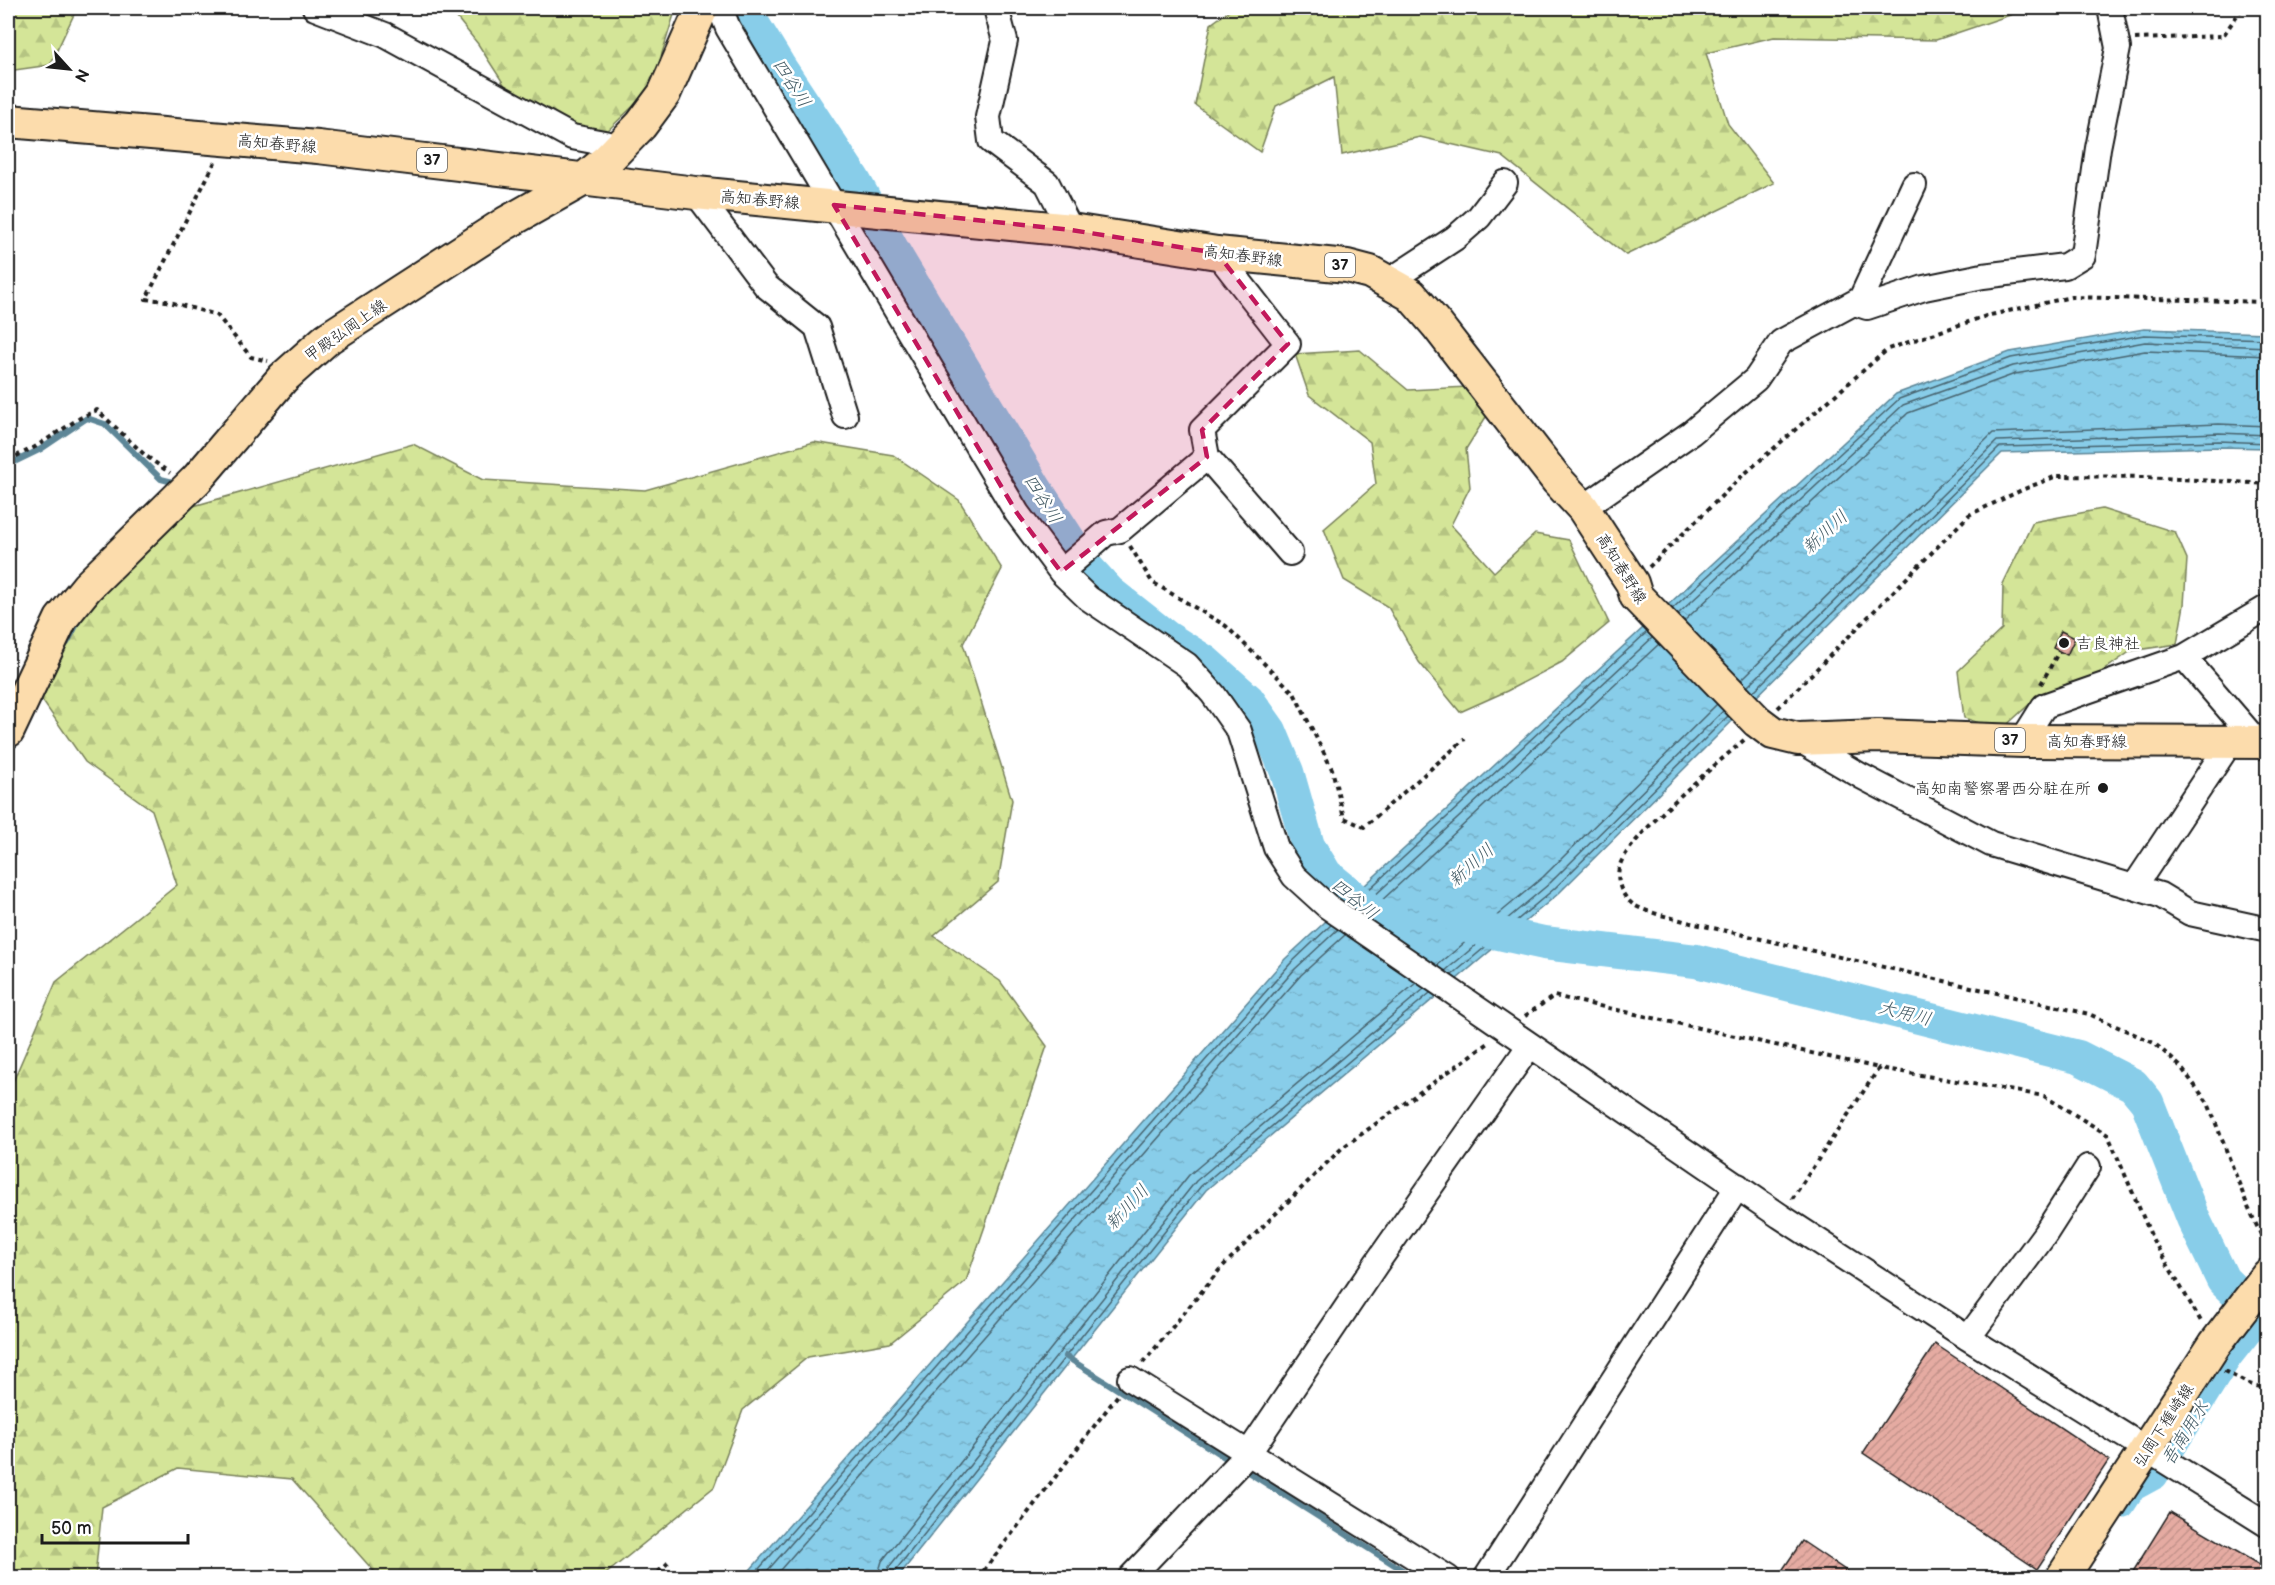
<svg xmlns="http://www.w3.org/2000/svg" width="2275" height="1585" font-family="'Balsamiq Sans','Klee One',sans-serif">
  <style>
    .forest { fill: url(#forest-firs); stroke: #78805a; stroke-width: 1.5 }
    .water { fill: url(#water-ripples); stroke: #5d8697; stroke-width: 1.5 }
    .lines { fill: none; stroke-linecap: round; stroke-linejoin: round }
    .shore { stroke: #47636e; stroke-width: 1.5 }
    .stream { stroke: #5d8697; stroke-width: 6 }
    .canal { stroke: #88cde9; stroke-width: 21 }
    .river { stroke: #88cde9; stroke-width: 34 }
    .building { fill: url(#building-hatch); stroke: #1c1c1c; stroke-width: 1.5 }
    .minor-casing { stroke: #1c1c1c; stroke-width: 28 }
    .major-casing { stroke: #1c1c1c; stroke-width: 36 }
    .path { stroke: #1c1c1c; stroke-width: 4; stroke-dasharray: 4.5 4.5; stroke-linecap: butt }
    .minor { stroke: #fff; stroke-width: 24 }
    .major { stroke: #fcdcac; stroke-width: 32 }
    .marked { fill: #c2185b; fill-opacity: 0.2; stroke: #c2185b; stroke-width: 4.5; stroke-dasharray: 12 8; stroke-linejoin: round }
    .poi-dot { fill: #1c1c1c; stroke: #fff; stroke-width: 2 }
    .labels { text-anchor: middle; stroke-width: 5; stroke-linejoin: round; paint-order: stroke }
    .shield { fill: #fff; stroke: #606060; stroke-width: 1.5 }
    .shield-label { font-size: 15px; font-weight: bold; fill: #1c1c1c }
    .street-label { font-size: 16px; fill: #1c1c1c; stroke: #fff }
    .poi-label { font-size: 16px; fill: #1c1c1c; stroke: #fff; text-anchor: start }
    .water-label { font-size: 18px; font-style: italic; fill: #425a64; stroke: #fff }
  </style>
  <defs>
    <pattern id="forest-firs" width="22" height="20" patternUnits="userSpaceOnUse" patternTransform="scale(1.5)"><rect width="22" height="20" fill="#d4e598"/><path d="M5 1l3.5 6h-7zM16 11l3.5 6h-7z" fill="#b5c482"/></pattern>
    <pattern id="water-ripples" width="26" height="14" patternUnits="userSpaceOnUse" patternTransform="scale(1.5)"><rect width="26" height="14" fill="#88cde9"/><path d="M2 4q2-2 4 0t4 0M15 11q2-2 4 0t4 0" fill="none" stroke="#75afc7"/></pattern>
    <pattern id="building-hatch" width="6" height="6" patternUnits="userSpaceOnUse" patternTransform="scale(1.5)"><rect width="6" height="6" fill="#e5aba2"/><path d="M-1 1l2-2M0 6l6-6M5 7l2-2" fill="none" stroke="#c4938b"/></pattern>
  </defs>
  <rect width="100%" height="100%" fill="#fff"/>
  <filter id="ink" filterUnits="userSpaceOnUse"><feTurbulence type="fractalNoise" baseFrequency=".0167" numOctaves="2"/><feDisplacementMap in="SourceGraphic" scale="12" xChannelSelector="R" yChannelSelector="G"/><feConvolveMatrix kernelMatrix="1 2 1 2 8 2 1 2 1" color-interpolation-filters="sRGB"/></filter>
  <g filter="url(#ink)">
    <path class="forest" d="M8,8H77L50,65L8,71Z
      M449,8H676L651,89L602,136L554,117L507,89L478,44Z
      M1233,8H2018L2019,12L1936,40L1774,37L1706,53L1728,124L1774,183L1626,255L1502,156L1420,137L1342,155L1334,77L1276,106L1260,152L1195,105L1211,24Z
      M1360,350L1408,390L1468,387L1489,412L1466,449L1470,487L1451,525L1494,572L1535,534L1569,540L1609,623L1562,662L1507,691L1460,712L1419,662L1388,607L1344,580L1324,529L1376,484L1370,442L1309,395L1295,354Z
      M814,442L893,455L959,500L1002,569L963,644L1012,800L998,882L934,936L1000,981L1047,1046L966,1281L890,1343L808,1357L743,1410L714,1487L602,1577H379L292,1479L178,1468L102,1507L95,1577L8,1578V1093L56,982L177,885L152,810L85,762L37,693L67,617L183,509L413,444L483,480L645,490Z
      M2102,509L2175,532L2187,559L2184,605L2177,644L2131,651L2090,680L2033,701L2001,730L1964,718L1958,671L2002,629L2003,584L2033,522Z"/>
    <path class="water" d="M2144,329L2267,333V448L2220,447L2002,453L1558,894L1206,1190L898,1577L743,1578L1285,959L1896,394L2010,352Z"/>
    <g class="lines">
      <path class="shore" d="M1672,609L1899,399L2011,358L2144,335L2268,339
        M1678,614L1903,405L2013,366L2145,342L2268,347
        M1684,621L1908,413L2015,374L2145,351L2268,356
        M1741,680L1993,433L2219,424L2268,426
        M1748,686L1997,441L2219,433L2268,435
        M1753,692L2000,447L2219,441L2268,443
        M1351,906L1647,632
        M1358,911L1652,638
        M1365,916L1659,644
        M1438,965L1543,877L1717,704
        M1445,971L1549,884L1723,711
        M1452,975L1554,889L1728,716
        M751,1578L1290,964L1331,925
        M761,1578L1295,969L1337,930
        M773,1578L1301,975L1345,935
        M877,1578L882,1561L1189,1175L1416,983
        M886,1578L889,1567L1196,1181L1424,989
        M894,1578L895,1571L1201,1186L1430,993"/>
      <path class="stream" d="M8,465L41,449L87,418L105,424L161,479L177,483
        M67,643L79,620
        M8,755L17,740
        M1065,1356L1232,1462
        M1243,1469L1415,1578"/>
      <path class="canal" d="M2124,1507L2135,1490L2157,1478L2231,1359L2268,1312"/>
      <path class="river" d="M743,8L778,65L853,179L897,258L1035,488L1087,568L1109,592L1166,637L1204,661L1248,700L1270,731L1287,772L1308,846L1326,875L1390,927
        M1462,925L1544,943L1696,961L2078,1057L2133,1085L2147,1102L2193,1218L2223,1280L2268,1324"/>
    </g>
    <path class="building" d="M2061,631L2075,638L2067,655L2053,648Z
      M1935,1344L2109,1460L2037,1569L1863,1453Z
      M2170,1512L2268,1570V1578H2129Z
      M1802,1541L1857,1578H1777Z"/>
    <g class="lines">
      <defs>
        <path id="minor" d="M315,8L385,35L572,137L620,146
          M720,8L728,28L1017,513L1061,572L1088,598L1187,665L1213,694L1239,731L1276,848L1294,876L1327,906L1780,1216L1968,1338L2268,1525
          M996,8L1005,41L988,117L991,141L1047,183L1071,230
          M696,193L766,286L817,327L845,416
          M1389,281L1455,238L1479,217L1505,183
          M1855,303L1867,307L1924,288L1983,276L2065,266L2083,255L2098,148L2118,48L2110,8
          M1207,457L1290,553
          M1583,508L1691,433L1756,379L1781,342L1861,299L1914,185
          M1061,572L1106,533L1120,530L1207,457L1202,430L1288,344L1217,253
          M2184,657L2268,607
          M1798,739L1861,776L1991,844L2160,895L2190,913L2268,930
          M2022,741L2044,706L2184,657L2252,736L2253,741
          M2134,887L2231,741
          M1968,1338L2045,1234L2088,1167
          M1130,1379L1448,1578
          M1130,1578L1248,1454L1376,1264L1530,1045
          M1486,1578L1738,1186"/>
        <path id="major" d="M8,121L318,147L696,193L1071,230L1217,253L1347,266L1370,272L1411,295L1437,325L1557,480L1583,508L1632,583L1636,596L1757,721L1773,733L1798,739L1878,736L2022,741L2268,742
          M8,731L61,619L87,587L197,479L283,378L328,338L506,223L584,179L608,159L641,125L664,94L702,8
          M2062,1578L2215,1344L2268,1275"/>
      </defs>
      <use href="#minor" class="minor-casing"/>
      <use href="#major" class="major-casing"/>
      <path class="path" d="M2135,39L2223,36L2242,8
        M215,162L146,299L166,301L217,315L251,357L268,361
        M8,460L35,447L80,418L97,410L146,456L170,473
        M1130,546L1152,582L1226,626L1294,693L1332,769L1344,818L1364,827L1465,739
        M1649,567L1741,477L1888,349L1986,316L2071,297L2268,302
        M2041,684L2059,651
        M1778,708L1969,515L2024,489L2057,476L2146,477L2268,484
        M1744,740C1719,762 1625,839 1619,868C1616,882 1622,897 1634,905C1647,913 1675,918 1691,923L2089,1014L2154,1043L2180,1066L2208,1103L2248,1207L2261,1235L2268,1241
        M1525,1016L1554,996L1879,1068
        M1792,1199L1879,1068L2044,1096L2108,1135L2153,1240L2202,1323
        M1143,1363L1221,1268L1342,1148L1490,1042
        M2224,1371L2249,1384L2268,1389
        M652,1578L670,1561
        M978,1578L1118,1395"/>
      <use href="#minor" class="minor"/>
      <use href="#major" class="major"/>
    </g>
  </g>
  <path class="marked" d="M834,205L1071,230L1217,253L1288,344L1202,430L1207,457L1061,572L1017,513Z"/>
  <g class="poi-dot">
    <circle cx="2064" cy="643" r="6"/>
    <circle cx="2103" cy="788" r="6"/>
  </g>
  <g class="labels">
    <g class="shield">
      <rect x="417" y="148" width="30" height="24" rx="4.5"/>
      <rect x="1325" y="253" width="30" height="24" rx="4.5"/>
      <rect x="1995" y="728" width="30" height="24" rx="4.5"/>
    </g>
    <g class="shield-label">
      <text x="432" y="165">37</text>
      <text x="1340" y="270">37</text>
      <text x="2010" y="745">37</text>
    </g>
    <g class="street-label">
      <text transform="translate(277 143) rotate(5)" y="6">高知春野線</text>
      <text transform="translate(760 199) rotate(5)" y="6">高知春野線</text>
      <text transform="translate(1243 255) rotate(7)" y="6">高知春野線</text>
      <text transform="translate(345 330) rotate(-35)" y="6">甲殿弘岡上線</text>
      <text transform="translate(1622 568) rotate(58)" y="6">高知春野線</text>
      <text x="2087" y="747">高知春野線</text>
      <text transform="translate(2163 1425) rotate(-57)" y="6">弘岡下種崎線</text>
    </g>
    <g class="poi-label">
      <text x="2076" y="649">吉良神社</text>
      <text x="2091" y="794" text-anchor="end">高知南警察署西分駐在所</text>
    </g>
    <g class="water-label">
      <text transform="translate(792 83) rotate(57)" y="6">四谷川</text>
      <text transform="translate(1043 499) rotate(58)" y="6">四谷川</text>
      <text transform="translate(1825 532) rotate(-43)" y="6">新川川</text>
      <text transform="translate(1471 865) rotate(-42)" y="6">新川川</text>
      <text transform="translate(1355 899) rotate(39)" y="6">四谷川</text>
      <text transform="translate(1905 1013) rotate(14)" y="6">大用川</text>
      <text transform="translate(1127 1207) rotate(-47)" y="6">新川川</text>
      <text transform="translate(2185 1433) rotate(-58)" y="6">吾南用水</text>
    </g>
  </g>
  <rect width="2275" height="1585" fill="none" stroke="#fff" stroke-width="30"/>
  <rect x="15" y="15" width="2245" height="1555" fill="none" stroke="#1c1c1c" stroke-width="2" filter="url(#ink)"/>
  <g transform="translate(69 69) rotate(117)" stroke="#ffffff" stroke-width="4.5" paint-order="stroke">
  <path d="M0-4.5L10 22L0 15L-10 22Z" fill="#1c1c1c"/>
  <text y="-9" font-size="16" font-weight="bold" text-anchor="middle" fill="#1c1c1c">N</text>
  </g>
  <path d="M42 1534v9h146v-9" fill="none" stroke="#1c1c1c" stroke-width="3"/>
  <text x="51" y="1534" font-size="18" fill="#1c1c1c" stroke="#ffffff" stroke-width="4.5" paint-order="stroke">50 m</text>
</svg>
